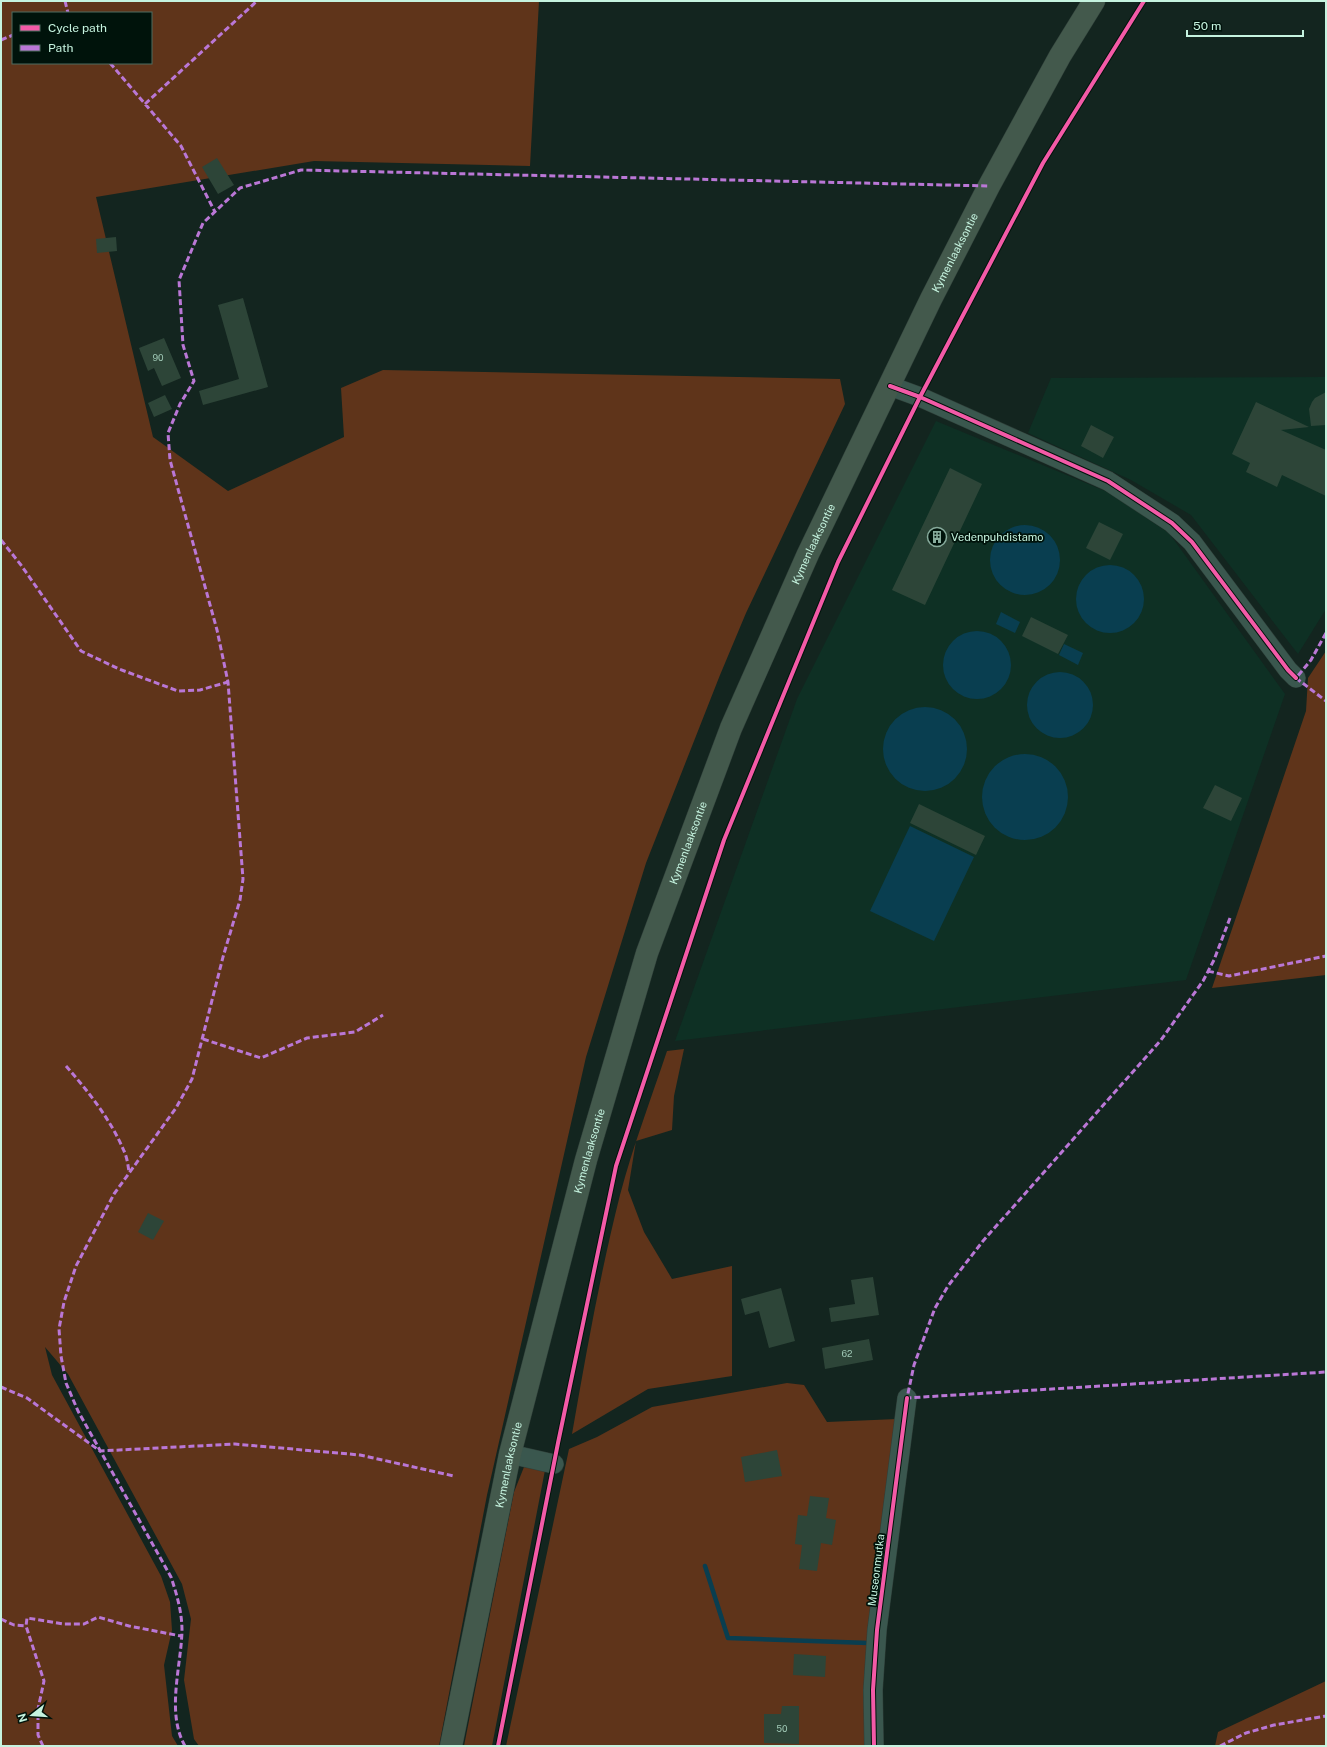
<svg xmlns="http://www.w3.org/2000/svg" width="1327" height="1747" font-family="'Public Sans',sans-serif">
  <style>
    .built { fill: #0e3024 }
    .green { fill: #5f341a; fill-rule: evenodd }
    .water { fill: #093e50 }
    .lines { fill: none; stroke-linecap: round; stroke-linejoin: round }
    .stream { stroke: #093e50; stroke-width: 4.5 }
    .building { fill: #2d4538 }
    .minor-casing { stroke: #2f3f39; stroke-width: 20 }
    .major-casing { stroke: #2f3f39; stroke-width: 23 }
    .minor { stroke: #3a574e; stroke-width: 19 }
    .major { stroke: #43594c; stroke-width: 22 }
    .quiet { stroke: #ba77d6; stroke-width: 3; stroke-dasharray: 6 3; stroke-linecap: butt }
    .cycleway-casing { stroke: #00130b; stroke-width: 6 }
    .cycleway { stroke: #f35aa7; stroke-width: 4 }
    .labels { text-anchor: middle; stroke-width: 3.5; stroke-linejoin: round; paint-order: stroke }
    .number-label { font-size: 9px; fill: #9fc8b5 }
    .street-label { font-size: 11px; fill: #c5f3df; stroke: #00130b }
    .poi-label { font-size: 11px; fill: #c5f3df; stroke: #00130b; text-anchor: start }
  </style>
  <rect width="100%" height="100%" fill="#13251f"/>
  <path class="built" d="M1326,377V609L1298,654L1191,515L1131,480L1028,433L1051,378Z
    M936,421L1110,493L1169,533L1285,694L1186,980L675,1041L797,699Z"/>
  <path class="green" d="M1,1H539L530,166L314,161L96,197L153,437L228,491L344,437L341,388L383,370L840,379L845,404L746,613L720,675L646,863L586,1057L487,1495L439,1746H199L194,1739L184,1680L191,1619L182,1584L68,1374L45,1347L52,1375L161,1576L170,1602L172,1630L164,1665L172,1736L178,1746H1ZM13,13H151V63H13Z
    M1326,651V975L1212,988L1306,711L1308,678Z
    M684,1049L674,1096L672,1130L636,1141L628,1190L644,1232L672,1279L732,1266V1376L648,1389L572,1434C586,1354 600,1274 620,1195C633,1146 651,1099 667,1051Z
    M787,1383L804,1385L827,1422L897,1419L868,1746H506L569,1449L597,1437L652,1407Z
    M524,1467L545,1470L492,1746H464L514,1492Z
    M1326,1681V1746H1215L1218,1732Z"/>
  <path class="water" d="M990 560a35 35 0 1 1 70 0a35 35 0 1 1-70 0Z
    M1076 599a34 34 0 1 1 68 0a34 34 0 1 1-68 0Z
    M1001,612L1020,622L1015,633L996,624Z
    M943 665a34 34 0 1 1 68 0a34 34 0 1 1-68 0Z
    M1064,644L1083,653L1078,665L1059,655Z
    M1027 705a33 33 0 1 1 66 0a33 33 0 1 1-66 0Z
    M883 749a42 42 0 1 1 84 0a42 42 0 1 1-84 0Z
    M982 797a43 43 0 1 1 86 0a43 43 0 1 1-86 0Z
    M910,826L974,857L934,941L870,911Z"/>
  <g class="lines">
    <path class="stream" d="M705,1566L728,1638L868,1643"/>
  </g>
  <path class="building" d="M217,158L234,185L218,194L202,167Z
    M116,237L117,251L97,253L96,239Z
    M243,298L268,387L203,405L199,391L239,379L218,305Z
    M164,338L181,378L162,386L154,368L148,371L139,348Z
    M1326,392V425L1311,426L1309,409L1312,402L1315,398Z
    M165,395L172,409L154,417L148,403Z
    M1256,402L1309,427L1281,430L1326,450V496L1282,475L1277,487L1246,472L1250,463L1232,454Z
    M1091,425L1114,437L1103,458L1081,446Z
    M950,468L982,484L925,605L892,590Z
    M1099,522L1123,534L1110,560L1086,548Z
    M1031,617L1068,635L1058,654L1022,636Z
    M1215,785L1242,798L1231,821L1203,808Z
    M919,804L985,836L976,855L910,823Z
    M148,1213L164,1221L153,1240L138,1232Z
    M873,1277L879,1315L831,1322L829,1308L855,1304L851,1280Z
    M781,1288L795,1341L769,1348L759,1311L745,1315L741,1299Z
    M869,1339L873,1360L825,1369L822,1348Z
    M777,1450L782,1476L745,1482L741,1457Z
    M810,1496L829,1498L826,1518L836,1520L832,1545L821,1543L817,1571L799,1569L802,1545L795,1544L798,1515L807,1516Z
    M794,1654L826,1656L825,1677L793,1675Z
    M782,1706H799V1744L764,1743V1714H781Z"/>
  <g class="lines">
    <defs>
      <path id="minor" d="M890,386L920,397L1108,481L1172,523L1192,542L1288,670L1296,678
        M510,1454L554,1464
        M874,1746L873,1690L877,1630L907,1398"/>
      <g id="major">
        <path id="s1" d="M451,1746L510,1454L586,1160L647,953L731,728L808,554L931,299L989,186L1060,56L1094,1"/>
      </g>
    </defs>
    <use href="#minor" class="minor-casing"/>
    <use href="#major" class="major-casing"/>
    <use href="#minor" class="minor"/>
    <use href="#major" class="major"/>
    <path class="quiet" d="M65,1L68,13
      M1,40L13,35
      M110,63L181,146L215,212
      M145,104L257,1
      M1,540L21,565L81,651L119,669L178,691L200,690L228,682
      M1326,633L1311,660L1296,678L1326,701
      M1230,918L1214,960L1203,981L1161,1040L983,1241L948,1286L935,1308L925,1335L914,1365L907,1398L1326,1372
      M1208,971L1229,976L1326,956
      M203,1039L261,1058L307,1038L355,1032L383,1015
      M66,1066C88,1091 111,1120 124,1151C127,1157 128,1165 129,1172
      M1,1387L27,1398L100,1451L235,1444L360,1455L454,1476
      M1,1619L14,1625L26,1626
      M43,1746L38,1735V1709L44,1681L26,1626L27,1618L64,1624H84L98,1617L129,1626L181,1636
      M185,1746C166,1713 181,1667 182,1631C182,1612 177,1595 171,1577L78,1411L66,1383L61,1356L59,1329L64,1302L76,1266L114,1194L176,1108L192,1079L223,957L240,900L243,879L228,682L217,630L170,460L168,433L180,404L194,381L183,345L179,280L203,223L240,188L301,170L989,186
      M1220,1746L1246,1733L1274,1725L1326,1716"/>
    <defs>
      <path id="cycleway" d="M890,386L920,397L1108,481L1172,523L1192,542L1288,670L1296,678
        M498,1746L558,1443L616,1166L724,840L838,562L920,397L1043,163L1144,1
        M874,1746L873,1690L877,1630L907,1398"/>
    </defs>
    <use href="#cycleway" class="cycleway-casing"/>
    <use href="#cycleway" class="cycleway"/>
  </g>
  <defs>
    <symbol id="building-ring" viewBox="-11 -11 22 22"><circle r="9.5" fill="#00130b" stroke="#87ab9c" stroke-width="1.5"/><path d="M-4-6H4V6H1V3H-1V6H-4ZM-2.5-4.3h1.7v1.8h-1.7ZM.8-4.3h1.7v1.8H.8ZM-2.5-1h1.7V.8h-1.7ZM.8-1h1.7V.8H.8Z" fill="#87ab9c"/></symbol>
  </defs>
  <g fill-rule="evenodd">
    <use href="#building-ring" x="926" y="526" width="22" height="22"/>
  </g>
  <g class="labels">
    <g class="number-label">
      <text x="158" y="361">90</text>
      <text x="847" y="1357">62</text>
      <text x="782" y="1732">50</text>
    </g>
    <g class="street-label">
      <text dy="4" stroke="none"><textPath href="#s1" startOffset="1583">Kymenlaaksontie</textPath></text>
      <text dy="4" stroke="none"><textPath href="#s1" startOffset="1259">Kymenlaaksontie</textPath></text>
      <text dy="4" stroke="none"><textPath href="#s1" startOffset="935">Kymenlaaksontie</textPath></text>
      <text dy="4" stroke="none"><textPath href="#s1" startOffset="611">Kymenlaaksontie</textPath></text>
      <text dy="4" stroke="none"><textPath href="#s1" startOffset="287">Kymenlaaksontie</textPath></text>
      <text transform="translate(876 1570) rotate(-83)" y="4">Museonmutka</text>
    </g>
    <g class="poi-label">
      <text x="951" y="541">Vedenpuhdistamo</text>
    </g>
  </g>
  <rect width="1327" height="1747" fill="none" stroke="#c5f3df" stroke-width="4"/>
  <rect x="12" y="12" width="140" height="52" fill="#00130b" stroke="#4f6d60"/>
  <rect x="20" y="25" width="20" height="6" fill="#f35aa7" stroke="#4f6d60"/>
  <text x="48" y="32" font-size="12" fill="#c5f3df">Cycle path</text>
  <rect x="20" y="45" width="20" height="6" fill="#ba77d6" stroke="#4f6d60"/>
  <text x="48" y="52" font-size="12" fill="#c5f3df">Path</text>
  <g transform="translate(32 1715) rotate(253)" stroke="#00130b" stroke-width="3" paint-order="stroke">
  <path d="M0-3L7 15L0 10L-7 15Z" fill="#c5f3df"/>
  <text y="-6" font-size="11" font-weight="bold" text-anchor="middle" fill="#c5f3df">N</text>
  </g>
  <path d="M1187 30v6h116v-6" fill="none" stroke="#c5f3df" stroke-width="2"/>
  <text x="1193" y="30" font-size="12" fill="#c5f3df" stroke="#00130b" stroke-width="3" paint-order="stroke">50 m</text>
</svg>
